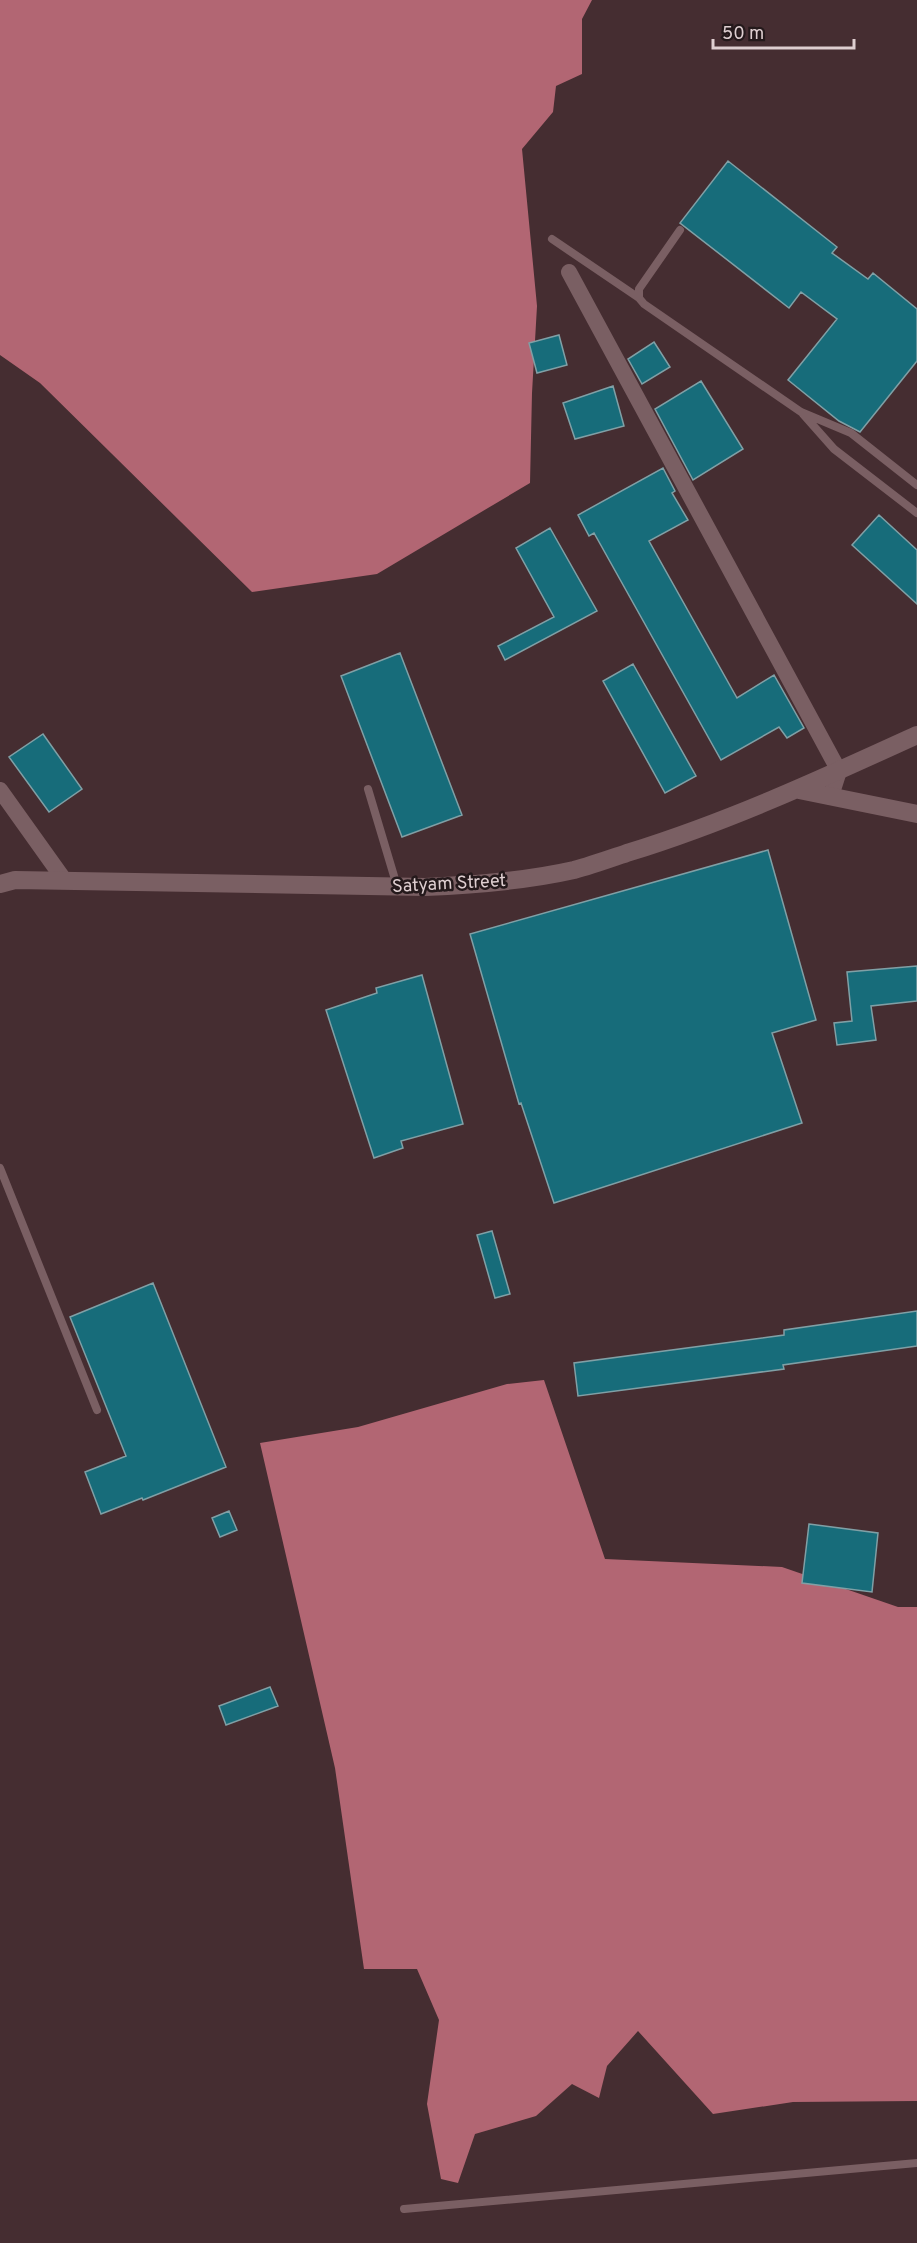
<svg xmlns="http://www.w3.org/2000/svg" width="917" height="2243" font-family="Overpass,sans-serif">
  <style>
    .water { fill: #b26673 }
    .building { fill: #176c7a; stroke: #80a0a6; stroke-width: 1.5 }
    .lines { fill: none; stroke-linecap: round; stroke-linejoin: round }
    .service { stroke: #7a5f63; stroke-width: 8 }
    .minor { stroke: #7a5f63; stroke-width: 16 }
    .tertiary { stroke: #7a5f63; stroke-width: 18 }
    .labels { text-anchor: middle; stroke-width: 5; stroke-linejoin: round; paint-order: stroke }
    .street-label { font-size: 18px; fill: #deced0; stroke: #24191b }
  </style>
  <rect width="100%" height="100%" fill="#452d31"/>
  <path class="water" d="M0,0H592L582,19V74L556,86L553,112L522,149L537,306L532,393L530,483L377,574L252,592L40,383L0,355Z
    M544,1380L605,1559L782,1567L898,1607H917V2101L793,2102L713,2114L638,2031L607,2066L599,2098L572,2084L536,2116L475,2134L458,2183L441,2179L427,2104L439,2020L417,1969H364L335,1768L260,1443L358,1427L507,1384Z"/>
  <path class="building" d="M728,161L837,247L832,253L868,279L873,273L917,309V361L860,432L839,421L788,380L837,319L801,292L789,308L680,223Z
    M559,335L567,365L537,373L529,343Z
    M654,342L670,367L642,384L628,359Z
    M701,381L743,449L693,480L655,409Z
    M613,386L624,426L575,439L563,403Z
    M663,468L675,491L672,493L688,520L649,541L737,698L774,675L804,728L787,738L779,727L721,760L594,533L589,536L578,515Z
    M879,515L917,550V604L852,545Z
    M550,528L597,611L505,660L498,646L554,617L516,548Z
    M400,653L462,815L402,837L341,676Z
    M633,664L696,776L665,793L603,681Z
    M43,734L82,789L49,812L9,757Z
    M768,850L816,1020L772,1033L802,1123L554,1203L521,1103L519,1104L470,934Z
    M917,966V1001L871,1006L876,1040L837,1045L834,1023L852,1021L847,972Z
    M422,975L463,1124L401,1141L403,1148L374,1158L326,1010L377,993L376,988Z
    M492,1231L510,1294L495,1298L477,1235Z
    M153,1283L226,1467L143,1500L142,1498L101,1514L85,1472L126,1456L70,1317Z
    M917,1311V1346L783,1365L784,1369L578,1396L574,1363L784,1335V1330Z
    M229,1511L237,1530L220,1537L212,1518Z
    M809,1524L878,1533L872,1592L802,1583Z
    M270,1687L278,1706L226,1725L219,1706Z"/>
  <g class="lines">
    <path class="service" d="M680,230L639,289V298L644,304L801,412L851,433L917,485
      M552,239L639,298
      M803,414L834,449L917,513
      M368,789L397,886
      M0,1168L97,1410
      M404,2209L917,2163"/>
    <path class="minor" d="M569,272L839,771L831,796
      M0,790L65,881"/>
    <path class="tertiary" d="M799,790L917,814
      M0,884L15,880L425,887C474,885 525,881 574,870C593,865 612,858 630,852C730,821 823,778 917,735"/>
  </g>
  <g class="labels">
    <g class="street-label">
      <text transform="translate(449 883) rotate(-3)" y="6">Satyam Street</text>
    </g>
  </g>
  <path d="M713 39v9h141v-9" fill="none" stroke="#deced0" stroke-width="3"/>
  <text x="722" y="39" font-size="18" fill="#deced0" stroke="#24191b" stroke-width="4.5" paint-order="stroke">50 m</text>
</svg>
